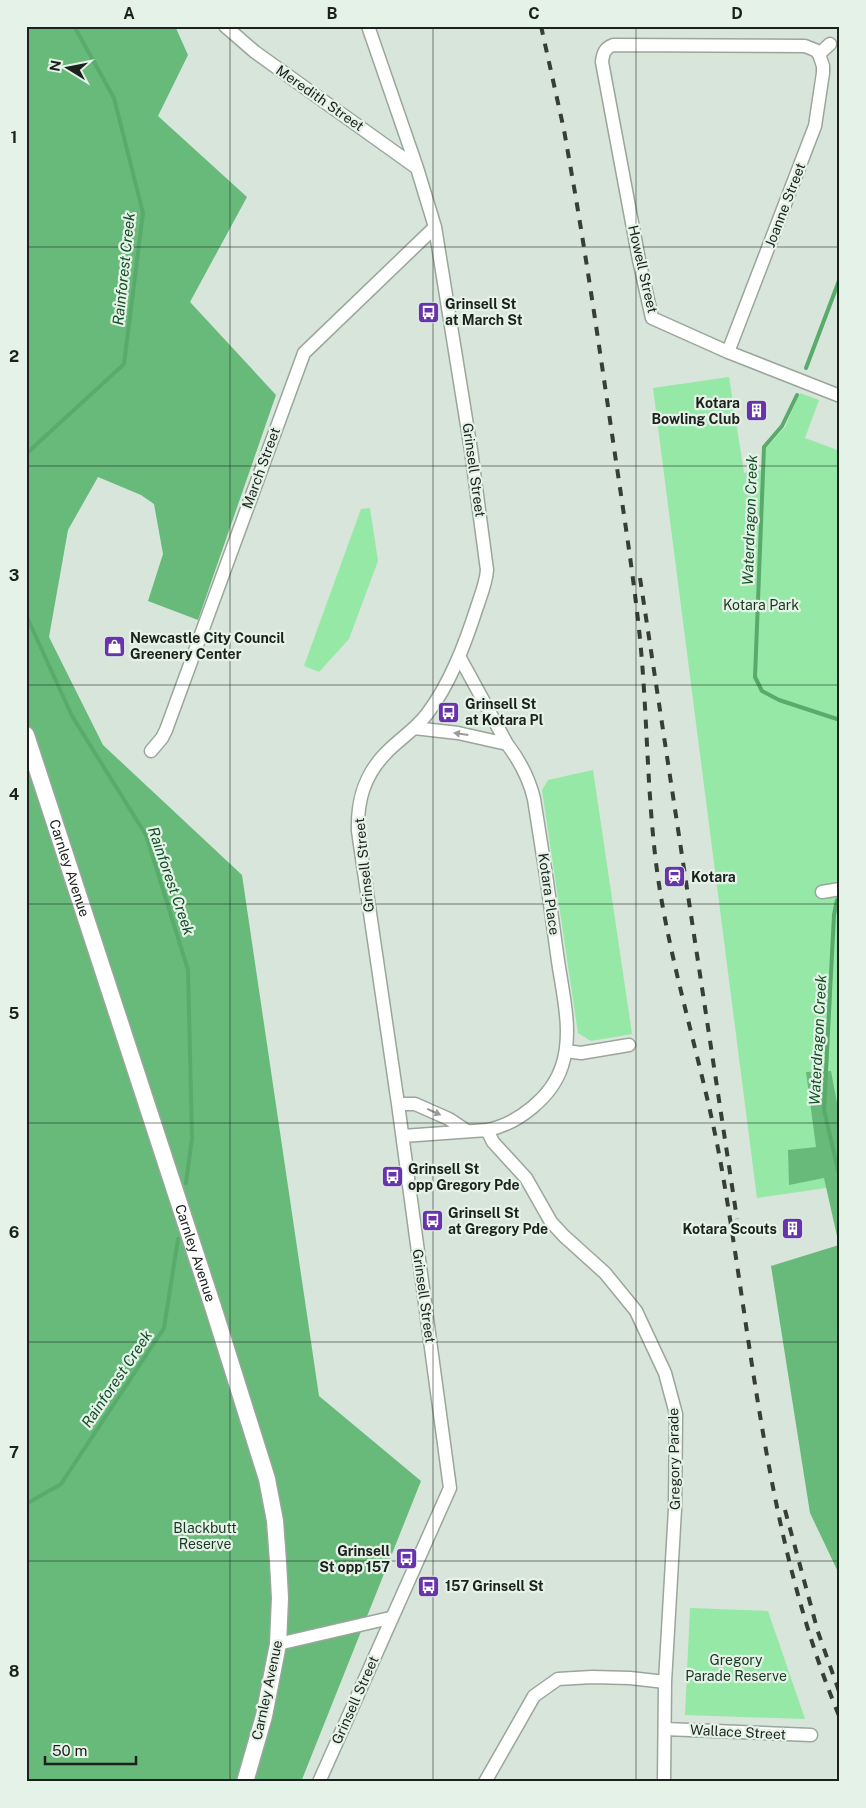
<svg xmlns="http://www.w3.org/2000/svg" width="866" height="1808" font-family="'Public Sans',sans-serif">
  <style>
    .green { fill: #95e8a6 }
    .forest { fill: #68ba7a }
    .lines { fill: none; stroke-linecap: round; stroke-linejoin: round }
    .stream { stroke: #59ab6c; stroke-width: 4 }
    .street-casing { stroke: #9aa69b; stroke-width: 15 }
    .secondary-casing { stroke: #9aa69b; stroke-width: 19 }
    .street { stroke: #fff; stroke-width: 12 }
    .secondary { stroke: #fff; stroke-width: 16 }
    .rail { stroke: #373d38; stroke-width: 4; stroke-dasharray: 9 9; stroke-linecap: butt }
    .oneway { fill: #999b99 }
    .grid { fill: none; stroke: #1c211d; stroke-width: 1; stroke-opacity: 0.55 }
    .labels { text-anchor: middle; stroke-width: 4.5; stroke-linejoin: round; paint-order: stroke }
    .street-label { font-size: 14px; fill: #1c211d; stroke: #e5f2e7 }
    .poi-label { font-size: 14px; font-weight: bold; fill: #1c211d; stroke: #e5f2e7; text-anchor: start }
    .park-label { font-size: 14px; fill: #16381e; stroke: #e5f2e7 }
    .water-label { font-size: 15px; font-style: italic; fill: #124e25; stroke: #e5f2e7 }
    .neatline { fill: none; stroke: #1c211d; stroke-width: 2 }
    .grid-label { font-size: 16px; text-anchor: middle; font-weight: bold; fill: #1c211d }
  </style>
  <rect width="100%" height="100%" fill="#d8e5da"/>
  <path class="green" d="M729,377L744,473L761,470L766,448L785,427L800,393L819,400L805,438L840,451V1186L757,1198L653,388Z
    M370,508L378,561L349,639L319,672L304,666L361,509Z
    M593,770L632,1034L591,1041L578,1033L542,790L548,780Z
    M690,1608L768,1611L805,1719L685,1715Z"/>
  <path class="forest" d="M26,26H175L188,55L158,116L247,197L190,302L276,395L198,620L148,601L163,554L154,504L141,495L98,477L68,530L49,637L103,745L242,875L319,1396L421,1481L301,1782H26Z
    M831,1071L840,1119V1576L810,1513L771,1266L839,1245L824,1178L789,1185L788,1150L816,1147L806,1072Z"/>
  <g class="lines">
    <path class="stream" d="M806,368L840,278
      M797,395L782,426L764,447L755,677L762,691L779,700L840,720
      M26,454L124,364L143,213L114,98L74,26
      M26,615L72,716L146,835L188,970L192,1138L186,1183
      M837,900L834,915L824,1110L840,1179
      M26,1504L61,1484L164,1328L178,1239"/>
    <defs>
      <path id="street" d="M225,26L255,52L417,168
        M819,54L830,44
        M728,352L815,126L823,73V66L819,54L815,50L805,46L613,45C605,48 603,53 602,62L639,260L652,318L728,352L840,396
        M459,656L507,744C520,761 529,778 534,799C543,853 551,907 558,961C563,995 573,1033 562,1066C552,1097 518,1124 487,1130
        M414,728L458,733L507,744
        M151,751L162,738L166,730L304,353L435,227
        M822,892L840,889
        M566,1051L581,1053L629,1045
        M398,1104H415L449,1119L467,1131
        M403,1136L487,1130L493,1142L526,1178L551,1222L564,1236L605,1273L636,1311L665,1373L676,1414L675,1509L665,1682L664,1782
        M278,1644L390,1618
        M665,1729L811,1735
        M319,1782L450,1488L398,1104L358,831C357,801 364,776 385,754C398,740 415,730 427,714C450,684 465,644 477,607C481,595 486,583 487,570L471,450L435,227L417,168L368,26
        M485,1782L534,1696L558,1679L592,1677L630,1678L665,1682"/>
      <g id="secondary">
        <path id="s1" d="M26,735L214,1310L267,1479L275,1521L278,1561L280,1598L278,1644L264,1716L245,1782"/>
      </g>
    </defs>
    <use href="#street" class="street-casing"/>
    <use href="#secondary" class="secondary-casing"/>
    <use href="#street" class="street"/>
    <use href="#secondary" class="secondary"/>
    <path class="rail" d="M541,26L564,130L574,187C588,269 600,352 612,434C621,496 631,558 638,620C648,706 646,793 658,878C673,979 706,1075 723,1176C754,1358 768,1546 840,1718
      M640,578L737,1219
      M785,1510L818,1632L840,1694"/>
  </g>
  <defs><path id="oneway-solid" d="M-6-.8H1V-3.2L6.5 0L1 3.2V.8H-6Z" transform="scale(1.25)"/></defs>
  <g class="oneway">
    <use href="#oneway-solid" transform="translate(461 734) rotate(-172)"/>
    <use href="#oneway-solid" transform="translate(434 1112) rotate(24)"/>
  </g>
  <path class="grid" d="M230,26V1782M433,26V1782M636,26V1782M26,247H840M26,466H840M26,685H840M26,904H840M26,1123H840M26,1342H840M26,1561H840"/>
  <defs>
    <symbol id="bus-square" viewBox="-11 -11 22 22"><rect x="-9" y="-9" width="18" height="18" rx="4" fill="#6934ab" stroke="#e5f2e7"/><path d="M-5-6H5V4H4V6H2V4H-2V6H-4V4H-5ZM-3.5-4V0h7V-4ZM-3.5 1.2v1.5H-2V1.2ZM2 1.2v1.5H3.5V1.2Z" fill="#fff"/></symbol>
    <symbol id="building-square" viewBox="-11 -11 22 22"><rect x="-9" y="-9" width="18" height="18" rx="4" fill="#6934ab" stroke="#e5f2e7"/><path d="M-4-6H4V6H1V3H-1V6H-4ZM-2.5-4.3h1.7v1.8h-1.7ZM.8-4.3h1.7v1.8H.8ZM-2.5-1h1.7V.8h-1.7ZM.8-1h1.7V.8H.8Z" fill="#fff"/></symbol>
    <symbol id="shop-square" viewBox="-11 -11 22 22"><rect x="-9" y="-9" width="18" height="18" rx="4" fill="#6934ab" stroke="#e5f2e7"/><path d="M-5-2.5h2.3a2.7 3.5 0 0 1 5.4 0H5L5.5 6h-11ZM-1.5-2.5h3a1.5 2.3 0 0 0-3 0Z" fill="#fff"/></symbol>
    <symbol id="station-square" viewBox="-11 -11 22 22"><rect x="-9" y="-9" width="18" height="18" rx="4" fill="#6934ab" stroke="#e5f2e7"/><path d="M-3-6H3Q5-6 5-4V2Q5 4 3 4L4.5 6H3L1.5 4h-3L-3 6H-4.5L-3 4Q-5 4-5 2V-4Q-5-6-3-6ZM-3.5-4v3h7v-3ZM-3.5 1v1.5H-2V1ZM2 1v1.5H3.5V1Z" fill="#fff"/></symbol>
  </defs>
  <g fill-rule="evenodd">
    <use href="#bus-square" x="416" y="300" width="25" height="25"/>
    <use href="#building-square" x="744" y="398" width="25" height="25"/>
    <use href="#shop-square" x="102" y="634" width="25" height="25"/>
    <use href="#bus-square" x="436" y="700" width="25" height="25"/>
    <use href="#station-square" x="662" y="864" width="25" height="25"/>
    <use href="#bus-square" x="380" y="1164" width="25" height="25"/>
    <use href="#bus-square" x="420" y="1208" width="25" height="25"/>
    <use href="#building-square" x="780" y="1216" width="25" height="25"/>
    <use href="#bus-square" x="394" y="1546" width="25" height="25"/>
    <use href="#bus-square" x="416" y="1574" width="25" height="25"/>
  </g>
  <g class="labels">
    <g class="street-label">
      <text transform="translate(320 98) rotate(35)" y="5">Meredith Street</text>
      <text transform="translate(785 205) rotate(-69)" y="5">Joanne Street</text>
      <text transform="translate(643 269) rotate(77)" y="5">Howell Street</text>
      <text transform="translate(261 468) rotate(-70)" y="5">March Street</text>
      <text transform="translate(474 470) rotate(82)" y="5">Grinsell Street</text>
      <text transform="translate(364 865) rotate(-96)" y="5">Grinsell Street</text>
      <text dy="5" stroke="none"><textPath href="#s1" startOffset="140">Carnley Avenue</textPath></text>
      <text transform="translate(549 894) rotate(82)" y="5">Kotara Place</text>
      <text dy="5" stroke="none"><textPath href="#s1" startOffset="545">Carnley Avenue</textPath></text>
      <text transform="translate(424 1296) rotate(82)" y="5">Grinsell Street</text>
      <text transform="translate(674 1459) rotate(-91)" y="5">Gregory Parade</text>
      <text transform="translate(267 1690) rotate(-78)" y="5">Carnley Avenue</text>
      <text transform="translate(355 1700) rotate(-66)" y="5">Grinsell Street</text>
      <text transform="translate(738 1732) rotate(3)" y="5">Wallace Street</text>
    </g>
    <g class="poi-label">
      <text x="445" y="309">Grinsell St<tspan x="445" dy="16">at March St</tspan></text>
      <text x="740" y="408" text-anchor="end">Kotara<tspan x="740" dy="16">Bowling Club</tspan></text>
      <text x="130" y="643">Newcastle City Council<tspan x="130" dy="16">Greenery Center</tspan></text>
      <text x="465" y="709">Grinsell St<tspan x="465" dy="16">at Kotara Pl</tspan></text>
      <text x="691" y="882">Kotara</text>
      <text x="408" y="1174">Grinsell St<tspan x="408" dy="16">opp Gregory Pde</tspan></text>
      <text x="448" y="1218">Grinsell St<tspan x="448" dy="16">at Gregory Pde</tspan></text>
      <text x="777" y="1234" text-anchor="end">Kotara Scouts</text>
      <text x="390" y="1556" text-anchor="end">Grinsell<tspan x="390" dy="16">St opp 157</tspan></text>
      <text x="445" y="1591">157 Grinsell St</text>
    </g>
    <g class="park-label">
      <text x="761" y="610">Kotara Park</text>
      <text x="205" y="1533">Blackbutt<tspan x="205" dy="16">Reserve</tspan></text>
      <text x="736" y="1665">Gregory<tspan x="736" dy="16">Parade Reserve</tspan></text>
    </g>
    <g class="water-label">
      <text transform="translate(124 269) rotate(-84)" y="5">Rainforest Creek</text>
      <text transform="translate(750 520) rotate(-88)" y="5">Waterdragon Creek</text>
      <text transform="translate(171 881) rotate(71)" y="5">Rainforest Creek</text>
      <text transform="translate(818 1040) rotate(-87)" y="5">Waterdragon Creek</text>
      <text transform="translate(117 1379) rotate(-56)" y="5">Rainforest Creek</text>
    </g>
  </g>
  <rect width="866" height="1808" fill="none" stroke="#e5f2e7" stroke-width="55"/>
  <g transform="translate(68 68) rotate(280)" stroke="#e5f2e7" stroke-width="4" paint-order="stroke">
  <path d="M0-4L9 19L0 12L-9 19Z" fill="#1c211d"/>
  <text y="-8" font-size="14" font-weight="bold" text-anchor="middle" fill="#1c211d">N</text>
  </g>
  <path d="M45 1756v8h91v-8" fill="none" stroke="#1c211d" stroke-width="2.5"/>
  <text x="52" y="1756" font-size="15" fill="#1c211d" stroke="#e5f2e7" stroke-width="4" paint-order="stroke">50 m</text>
  <rect x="28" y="28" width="810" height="1752" class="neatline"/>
  <g class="grid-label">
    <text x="129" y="19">A</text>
    <text x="332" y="19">B</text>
    <text x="534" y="19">C</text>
    <text x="737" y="19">D</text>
    <text x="14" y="143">1</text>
    <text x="14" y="362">2</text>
    <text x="14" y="581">3</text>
    <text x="14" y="800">4</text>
    <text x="14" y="1019">5</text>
    <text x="14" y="1238">6</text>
    <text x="14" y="1458">7</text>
    <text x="14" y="1677">8</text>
  </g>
</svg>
